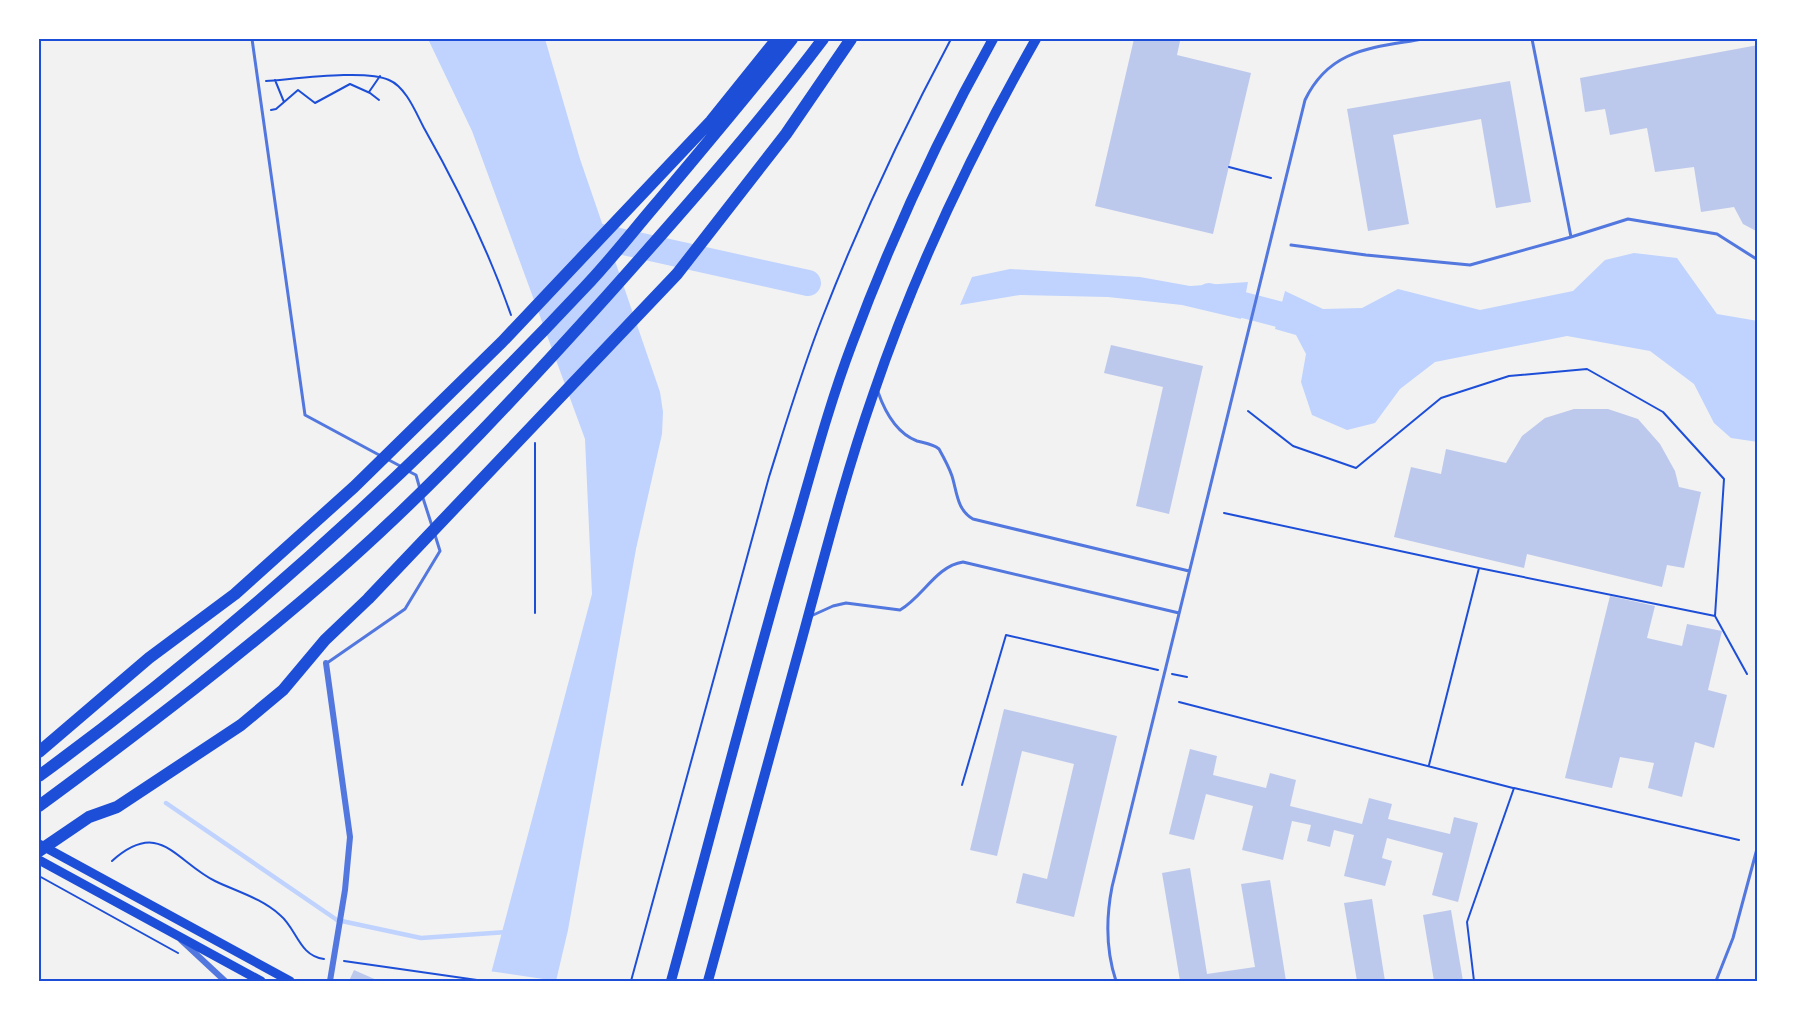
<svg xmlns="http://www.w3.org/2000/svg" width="1797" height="1020" font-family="Manrope,sans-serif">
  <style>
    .water { fill: #bfd3fe }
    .pier { fill: #f2f2f2 }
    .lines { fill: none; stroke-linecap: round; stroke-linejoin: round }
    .stream { stroke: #bfd3fe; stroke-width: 4.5 }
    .river { stroke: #bfd3fe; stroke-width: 26 }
    .building { fill: #bdc9ec }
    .path { stroke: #1d4ed8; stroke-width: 2 }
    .service { stroke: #5277de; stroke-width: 3 }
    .minor { stroke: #5277de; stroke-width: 6 }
    .secondary { stroke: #1d4ed8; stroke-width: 9 }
    .primary { stroke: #1d4ed8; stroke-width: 10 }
    .motorway { stroke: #1d4ed8; stroke-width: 12 }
    .neatline { fill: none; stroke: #1d4ed8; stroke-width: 2 }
  </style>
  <rect width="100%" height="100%" fill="#f2f2f2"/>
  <path class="water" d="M428,39H545L580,159L660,392L663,412L662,434L636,549L568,930L556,981H489L592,594L585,439L472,131Z
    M1634,253L1677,258L1717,314L1758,321V442L1731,438L1714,423L1694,384L1650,351L1567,336L1435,362L1400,389L1375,423L1347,430L1312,415L1301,382L1306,354L1296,335L1275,329L1285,291L1323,309L1362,308L1398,289L1480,310L1573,291L1605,260Z
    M1010,269L1140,277L1190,286L1248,282L1241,319L1182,305L1108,297L1020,295L960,305L972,277Z"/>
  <path class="pier" d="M489,971L557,981H486Z"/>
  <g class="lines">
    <path class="stream" d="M166,803L337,920L421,938L507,932"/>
    <path class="river" d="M574,231L808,283
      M1209,296L1313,323"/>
  </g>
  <path class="building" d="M1134,39H1171L1180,41L1177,55L1251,73L1213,234L1095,206Z
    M1758,45V232L1743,224L1734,207L1701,212L1694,167L1655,172L1647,128L1610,135L1605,109L1585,112L1580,78Z
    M1510,81L1531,202L1496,208L1481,119L1393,135L1409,224L1368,231L1347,109Z
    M1111,345L1203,366L1169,514L1136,506L1163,387L1104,373Z
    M1574,409H1608L1638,419L1660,444L1675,471L1679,487L1701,492L1684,568L1667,565L1662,587L1527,554L1524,568L1394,537L1411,467L1441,474L1446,449L1506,463L1522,436L1545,418Z
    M1610,596L1655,606L1647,638L1682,646L1687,624L1722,631L1708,690L1727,695L1714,748L1695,742L1682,797L1648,788L1654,763L1620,757L1612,788L1565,778Z
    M1004,709L1117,736L1074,917L1016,903L1023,873L1047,879L1074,764L1022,751L997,856L970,850Z
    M1190,749L1217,756L1213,775L1266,788L1270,773L1296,780L1290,806L1362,824L1369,798L1392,804L1388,819L1450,834L1454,817L1478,823L1458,902L1432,895L1443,853L1387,838L1382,858L1392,861L1385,886L1344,876L1354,835L1334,830L1330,847L1307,841L1311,825L1292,821L1283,860L1242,850L1253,806L1206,794L1194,840L1169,834Z
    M1190,868L1207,974L1255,967L1241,884L1270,880L1286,981H1180L1162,873Z
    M1372,899L1385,981H1357L1344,903Z
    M1451,910L1463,981H1434L1423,915Z
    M354,970L379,981H349Z"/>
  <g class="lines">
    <path class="path" d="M275,80L284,102
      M266,81C295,79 366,69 389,80C406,87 416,113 424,128C458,188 488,249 511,315
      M369,92L380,76
      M271,110L276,109L298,90L315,103L350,84L370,93L379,100
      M1229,167L1271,178
      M1248,411L1293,446L1356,468L1441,398L1509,376L1587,369L1663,412L1724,479L1715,616
      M1224,513L1479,568L1715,616L1747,674
      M535,613V443
      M1172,674L1187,677
      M1179,702L1513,788
      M1429,765L1479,568
      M962,785L1006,635L1158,670
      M112,861C160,818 175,861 215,881C238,892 261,898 280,915C297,929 299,956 324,959
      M39,876L178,953
      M344,961L484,981
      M631,981L769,477C786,423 802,369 823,316C860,221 903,129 951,39
      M1474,981L1467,922L1514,788L1739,840"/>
    <path class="service" d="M252,39L305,415L381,456
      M1532,39L1571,237L1628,219L1717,234L1758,260
      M1291,245L1366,255L1470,265L1571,237
      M878,392C885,412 896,433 917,441C924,443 933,444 939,449C944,458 949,467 952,476C957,492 957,510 973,519L1189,571
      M387,459L402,467
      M408,471L416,475L420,489
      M422,495L432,526
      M811,616L833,606L846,603L900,610C923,597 936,566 963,562L1179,613
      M327,663L405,609L440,551L435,535
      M1116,981C1106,951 1106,918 1112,887L1305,100C1330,48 1373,48 1423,39
      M1716,981L1733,938L1758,845"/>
    <path class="minor" d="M326,663L350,837L345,890L330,981
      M181,940L225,981"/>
    <path class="secondary" d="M39,844L290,981
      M39,860L261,981"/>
    <path class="primary" d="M671,981C713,828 752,674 797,521C814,462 830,402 852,344C891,239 938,137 993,39
      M708,981C739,869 769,758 800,646C823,562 844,478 873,395C915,271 971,153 1036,39"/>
    <path class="motorway" d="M39,752L149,658L235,594L354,487L502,342L711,121L777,39
      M39,776C237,631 417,466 584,288C610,261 633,231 657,203C702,149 748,95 792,39
      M39,806C145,728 249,649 347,562C439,480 523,389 606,297C681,213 755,129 823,39
      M39,851L89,817L117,807L241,725L283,690L325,640L368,599L677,274L786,134L851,39"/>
  </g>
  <rect width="1797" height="1020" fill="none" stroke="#ffffff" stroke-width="81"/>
  <rect x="40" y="40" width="1716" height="940" class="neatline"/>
</svg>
